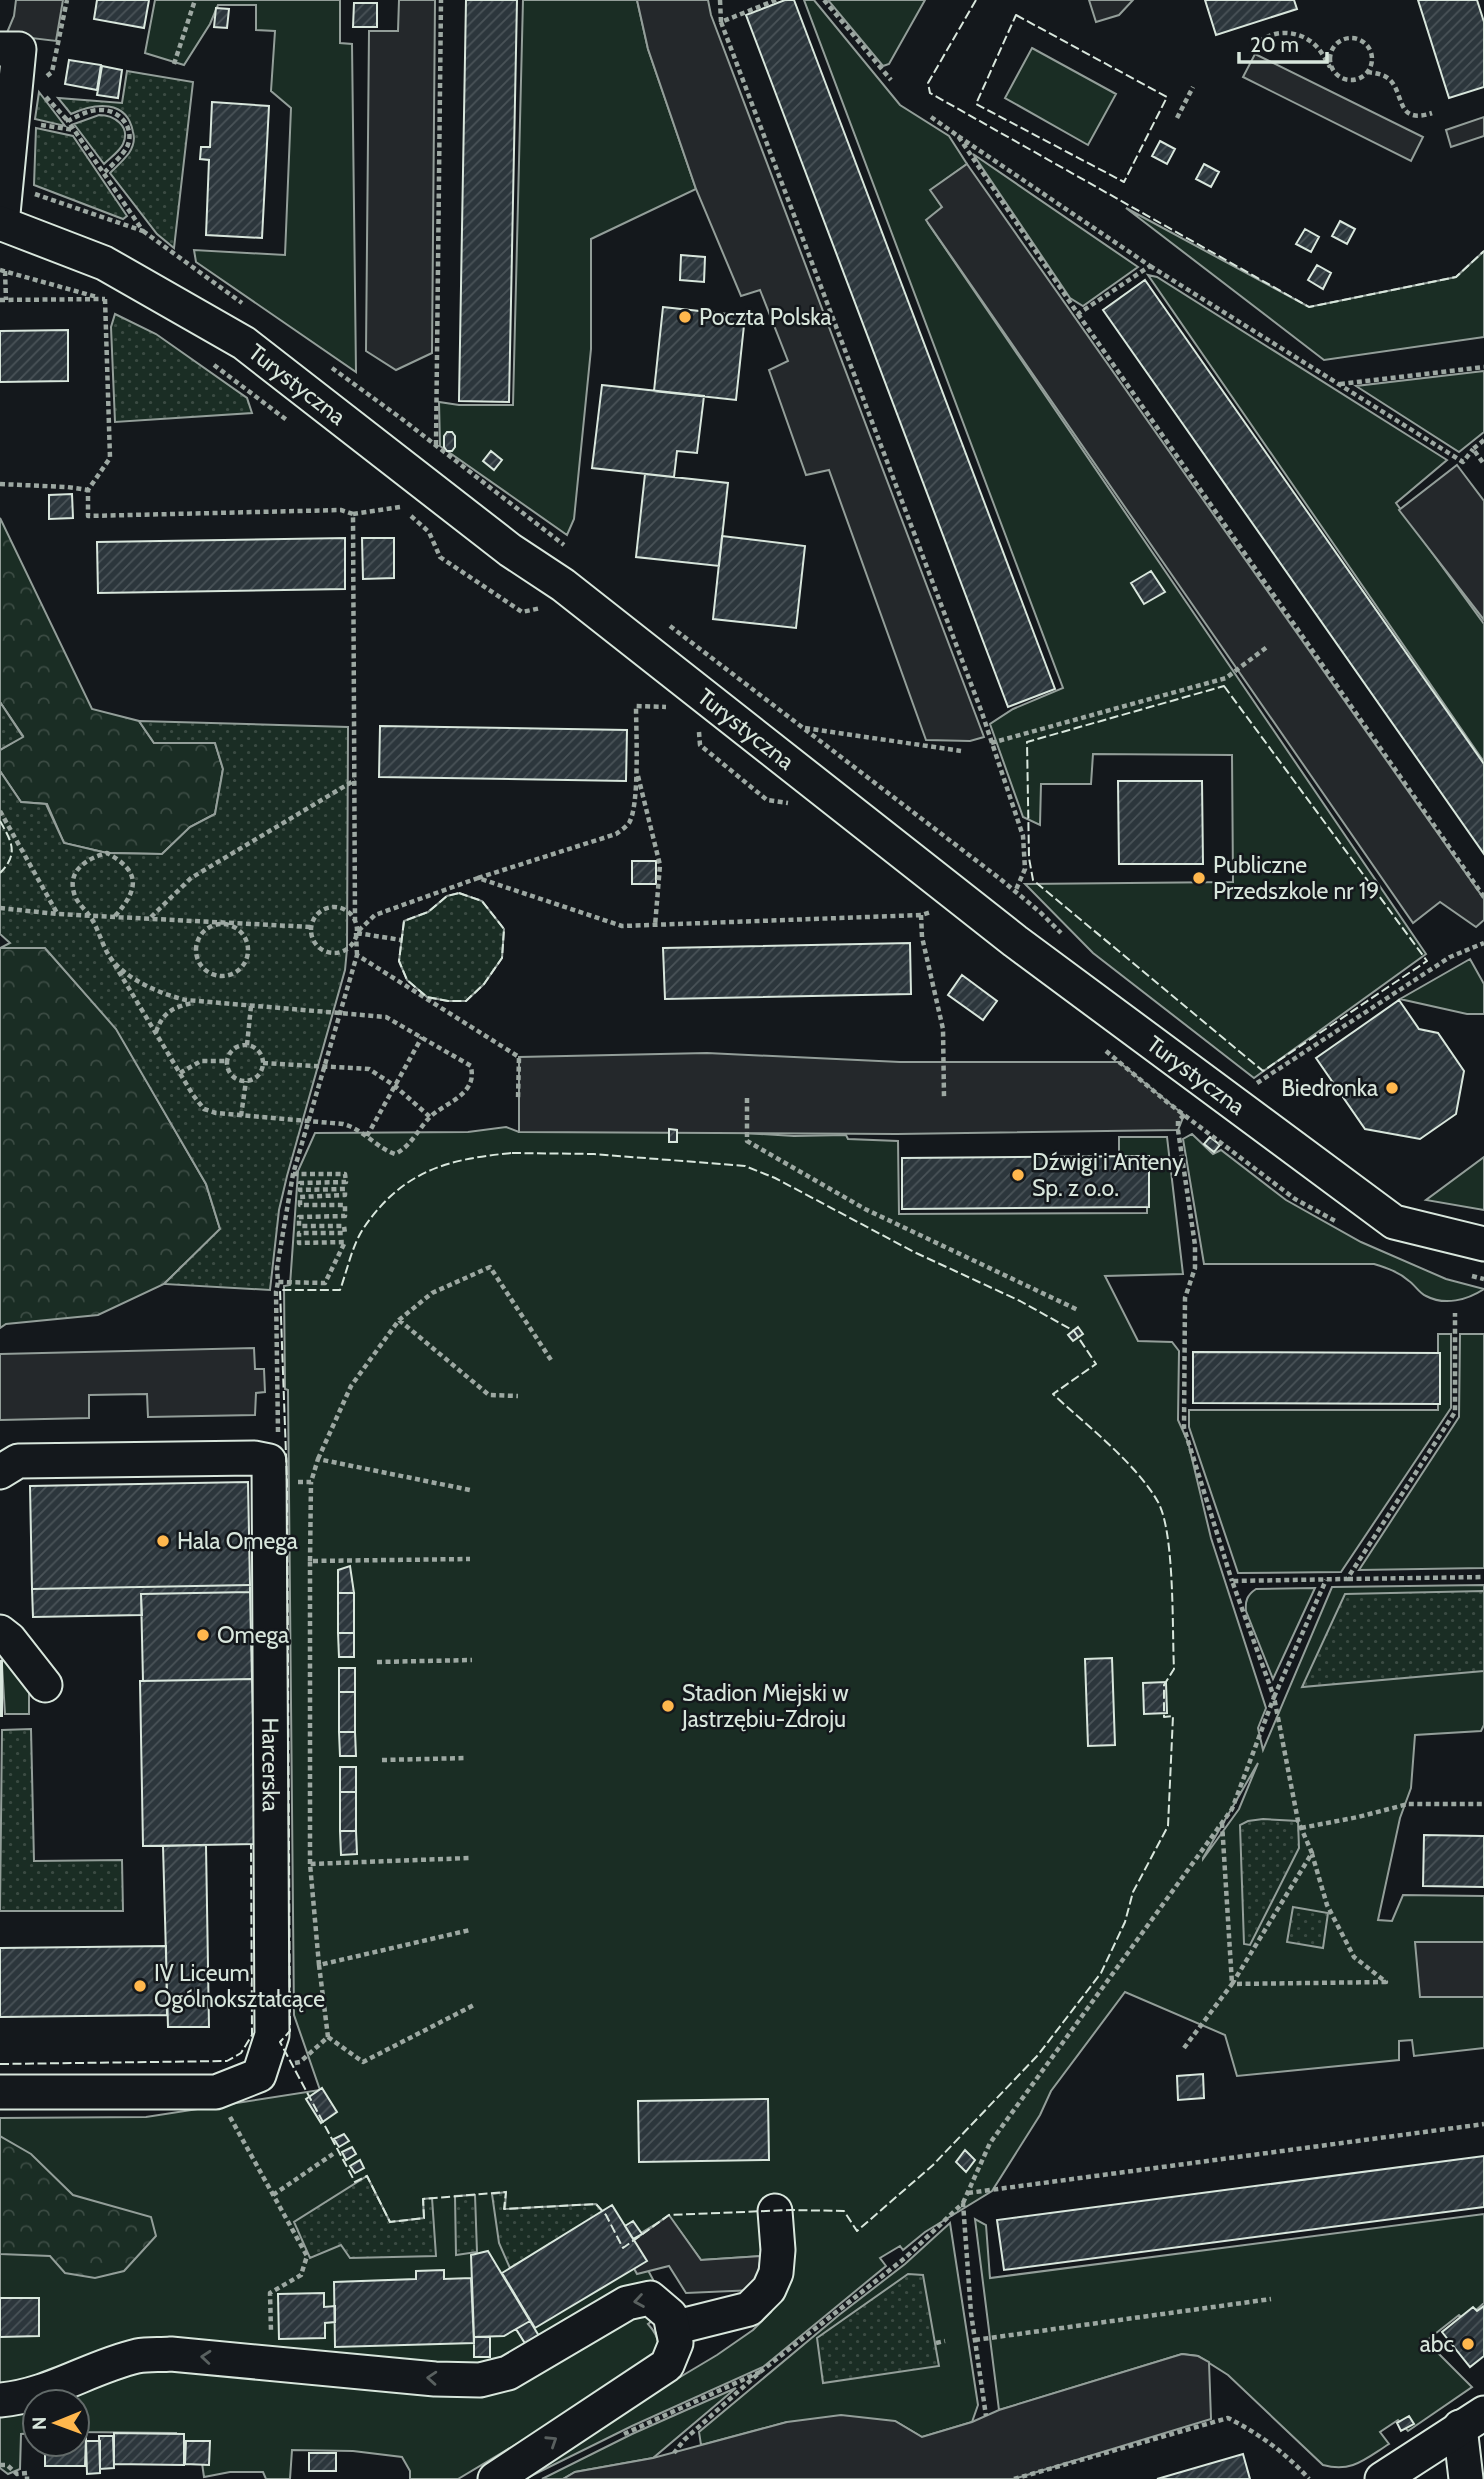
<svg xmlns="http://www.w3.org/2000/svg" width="1484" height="2479" font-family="Cabin,sans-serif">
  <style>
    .grass { fill: #1a2d24; stroke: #939e99; stroke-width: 2; fill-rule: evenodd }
    .forest { fill: url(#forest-crowns); stroke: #939e99; stroke-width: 2 }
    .park { fill: url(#park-dots); stroke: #939e99; stroke-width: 2 }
    .parking { fill: #24282b; stroke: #939e99; stroke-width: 2 }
    .building { fill: url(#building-hatch); stroke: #d8e6dc; stroke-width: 2 }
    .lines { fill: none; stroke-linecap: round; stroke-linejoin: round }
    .minor-casing { stroke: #d8e6dc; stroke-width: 37 }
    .path { stroke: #9da8a2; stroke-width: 4.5; stroke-dasharray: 5 3.5; stroke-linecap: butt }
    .minor { stroke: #14181c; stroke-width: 33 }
    .fence { stroke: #d8e6dc; stroke-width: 2; stroke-dasharray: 9 3.5; stroke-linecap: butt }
    .oneway { stroke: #59605f }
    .poi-dot { fill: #ffb74d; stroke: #14181c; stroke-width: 2.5 }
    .labels { text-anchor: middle; stroke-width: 5; stroke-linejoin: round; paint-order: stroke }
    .poi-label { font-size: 23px; fill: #d8e6dc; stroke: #14181c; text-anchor: start }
    .street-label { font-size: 23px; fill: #d8e6dc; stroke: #14181c }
  </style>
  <defs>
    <pattern id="forest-crowns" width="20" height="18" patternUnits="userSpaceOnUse" patternTransform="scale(1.75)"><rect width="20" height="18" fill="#1a2d24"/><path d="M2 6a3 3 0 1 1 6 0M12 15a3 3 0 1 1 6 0" fill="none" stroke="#3b4b43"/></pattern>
    <pattern id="park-dots" width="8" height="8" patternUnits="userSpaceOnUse" patternTransform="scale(1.75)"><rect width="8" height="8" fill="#1a2d24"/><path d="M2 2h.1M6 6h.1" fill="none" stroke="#3b4b43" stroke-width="1.8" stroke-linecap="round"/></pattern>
    <pattern id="building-hatch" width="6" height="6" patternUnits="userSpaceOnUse" patternTransform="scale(1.75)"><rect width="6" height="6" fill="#2c363c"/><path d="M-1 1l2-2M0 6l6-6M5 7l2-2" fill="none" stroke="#4a5358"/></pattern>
  </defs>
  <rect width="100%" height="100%" fill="#14181c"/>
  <path class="grass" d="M155,0H340V43L352,44L356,372L196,262L194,250L285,255L291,108L271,91L275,31L256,30V5H218L210,24L184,65L145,53Z
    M523,0H637L648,49L696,189L591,239V349L574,519L567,535L440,446L439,402L459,405H513Z
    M804,0H814L900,105L949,136L967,164L931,190L942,207L928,223L1426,954L1254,1078L1093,953L1025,884L1233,882L1232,755L1093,754L1091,784H1041L1040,825L1023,817L990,724L1013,709L1063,688Z
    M828,0H925L889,64L883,66Z
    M1032,48L1116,94L1088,145L1005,98Z
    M973,154L1138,267L1083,306L1070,298Z
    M1126,208L1309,307L1456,277L1484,251V337L1324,360Z
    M1148,275L1157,277L1447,460L1396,503L1484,624V762Z
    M1484,371V432L1459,452L1356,386Z
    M1470,959L1484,984V1014H1467L1400,999Z
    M506,1127L519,1132L709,1131L794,1136L846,1135L848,1139L898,1141L899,1214L1147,1213V1157H1119V1137H1167L1183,1274L1105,1276L1138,1341L1172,1342L1179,1351L1178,1420L1188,1442L1211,1538L1266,1708L1258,1728L1263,1750L1332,1587L1484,1585V1725L1481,1731L1415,1735L1411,1788L1400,1818L1378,1920L1392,1921L1403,1895L1484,1896V2048L1414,2056L1412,2040L1399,2041V2060L1237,2076L1225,2035L1125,1992L1051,2091L1040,2115L992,2191L925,2232L903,2250L900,2246L880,2258L886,2266L763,2367L632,2426L525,2479H509L717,2355L753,2330L771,2312L782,2287L761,2256L701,2260L669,2216L631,2239L669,2309L648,2324C665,2343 658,2350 644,2368L458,2479H410V2471L402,2457L353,2451L292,2450L290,2479H266L263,2472H230L204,2477L199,2442H176V2433L77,2432V2402H35V2433L21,2434L20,2469L8,2474L0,2468V2118L146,2117L320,2090L294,2015L288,1390L285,1389L284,1286L290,1285L298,1172H296L298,1171L315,1133L468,1132ZM1258,1763L1239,1809L1203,1859V1858Z
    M1192,1134L1213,1154L1221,1150L1286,1200L1361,1242L1446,1279L1484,1289C1467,1300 1445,1306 1426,1296C1419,1293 1415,1285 1409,1281C1399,1272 1387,1268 1374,1264H1204L1183,1139Z
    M1484,1157V1210L1426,1200Z
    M1438,1334H1451V1408L1341,1572L1238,1573L1189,1427V1410H1438Z
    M1460,1334H1484V1568L1359,1570L1459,1417Z
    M1315,1588L1273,1679L1246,1611C1245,1601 1247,1595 1256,1589Z
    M0,1632L29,1684V1714H5Z
    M1484,2214V2303L1465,2320L1459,2315L1426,2341L1472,2387L1408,2431L1398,2420L1380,2432L1389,2444C1365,2459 1352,2473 1323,2465L1228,2375L1198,2356L1182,2354L999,2410L975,2219L986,2225L990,2278Z
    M950,2223L978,2405L972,2422L922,2437L895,2421L787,2422L701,2445L699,2432L839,2315L905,2264Z
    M736,2388L653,2458L575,2472L563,2479H542L632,2434Z"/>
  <path class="forest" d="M0,518L92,709L139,721L154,743H215L223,769L215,814L190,827L162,854L107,853L64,843L47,804L21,802L0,771V750L23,736L0,702Z
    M0,948H45L116,1028L206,1184L220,1229L164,1284L98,1315L6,1324L0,1328Z
    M0,2136L31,2154L73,2195L151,2217L156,2236L124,2271L95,2278L65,2273L50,2256L0,2254Z"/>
  <path class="park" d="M127,71L193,82L174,248L157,234L110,173C116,167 124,160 129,153C133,147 135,139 133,132C127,99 95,103 71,114L58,98L122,103Z
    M39,92L65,126L35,119Z
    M99,115C114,115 131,126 123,144C120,151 110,158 104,164L74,124Z
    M36,128L73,136L127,216L123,219L34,185Z
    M115,314L156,334L247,398L252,413L115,422L111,327Z
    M0,702L23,737L0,750Z
    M139,721L348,727L347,949L345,970L287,1176L279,1210L270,1290L164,1284L220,1229L206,1184L116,1029L45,948H0L10,943L0,934V771L21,802L46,804L64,843L107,853L162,854L190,827L215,814L223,769L215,743H154Z
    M459,893L482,901L504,929L502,958L484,984L466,1001H448L427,997L407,980L399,961L404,921L428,912L447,896Z
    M1484,1591V1671L1302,1687L1345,1594Z
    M31,1729L34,1861L122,1860L123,1911H0L2,1730Z
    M1263,1819L1298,1821L1299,1848L1250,1945L1244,1944L1240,1825L1248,1821Z
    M1293,1907L1328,1913L1323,1948L1287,1942Z
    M367,2176L390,2222L424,2218L423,2199L432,2198L436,2256L350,2258L341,2245L310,2258L294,2222Z
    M506,2192L505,2209L596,2204L606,2215L513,2275L499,2243L492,2194Z
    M475,2195L477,2252L456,2255L455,2196Z
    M908,2274L923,2275L939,2366L823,2383L817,2338Z"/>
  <path class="parking" d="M16,0H63L56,41L6,35L14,16Z
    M399,0H435L432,353L396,370L366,351L369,31H398Z
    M637,0H708L711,15L984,737L970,741L926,740L829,470L806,475L769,370L788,361L760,290L741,296L696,189L648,49Z
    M1089,0H1133L1119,15L1096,22Z
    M1255,54L1423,137L1411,161L1243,77Z
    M1484,117V136L1451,147L1446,130Z
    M967,164L1484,899V920L1476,927L1440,902L1413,923L926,220L942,207L930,190Z
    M1457,465L1484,501V620L1399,510Z
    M707,1053L900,1062H1119L1184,1115L1178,1130L897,1134L519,1132V1057Z
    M254,1348L255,1369H264L265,1392L256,1393L255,1415L148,1417L147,1394L89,1395V1418L0,1420V1354Z
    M1415,1942H1484V1997H1420Z
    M669,2215L701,2260L761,2256L755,2290L686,2293L669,2266L637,2274L623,2248Z
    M1182,2354L1198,2356L1209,2362L1211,2419L1014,2479H563L575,2472L653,2458L787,2422L841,2415L895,2421L922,2437L972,2422L999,2410Z"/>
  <path class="building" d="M97,0H149L144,28L94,19Z
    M466,0H517L509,402L459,401Z
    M785,0H794L1055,689L1008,707L746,15Z
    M1205,0H1294L1297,9L1216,35Z
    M1418,0H1477L1484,22V87L1449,98Z
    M354,3H377V27H353Z
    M216,8L229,9L227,28L214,27Z
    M69,60L101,65L97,90L65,84Z
    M102,66L122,70L118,98L97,95Z
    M212,102L269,106L262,238L206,235L209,160L200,159L201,147H210Z
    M1160,141L1175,149L1167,164L1152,156Z
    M1204,164L1219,172L1211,187L1196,179Z
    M1340,221L1355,229L1347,244L1332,236Z
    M1305,229L1319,237L1311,252L1296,244Z
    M681,255L705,257L704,282L680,280Z
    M1317,265L1331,273L1323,289L1308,280Z
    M1145,280L1484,764V854L1103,310Z
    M663,307L745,316L736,400L654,391Z
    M68,330V381L0,382V331Z
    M602,385L704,396L697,453L677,451L674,477L592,468Z
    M447,432H452L455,436V447L452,451H447L444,447V436Z
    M491,451L502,460L494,470L483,461Z
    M645,474L728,483L719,566L636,557Z
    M72,494L73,518L49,519V495Z
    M722,536L805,546L796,628L713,619Z
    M345,538V589L98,593L97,542Z
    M362,538H394V578L363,579Z
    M1151,571L1165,592L1144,604L1131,583Z
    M380,726L627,730L626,781L379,777Z
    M1118,781H1202L1203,864H1119Z
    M632,861H656V884H632Z
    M910,943L911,994L665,999L663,948Z
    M962,975L997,1001L983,1020L948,995Z
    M1399,1000L1419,1029L1438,1033L1464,1071L1456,1114L1420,1139L1365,1129L1316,1058Z
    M669,1129L677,1130V1142H669Z
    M1210,1137L1220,1145L1214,1152L1204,1144Z
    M1149,1156V1207L902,1209V1158Z
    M1078,1327L1083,1334L1073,1341L1068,1335Z
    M1193,1352L1440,1353V1404L1193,1403Z
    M248,1482L250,1585L32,1589L30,1486Z
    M350,1566L354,1593H338V1570Z
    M250,1585V1592L141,1594L142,1615L33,1617L32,1589Z
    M250,1592L252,1679L143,1681L141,1594Z
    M338,1593H354V1633H338Z
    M338,1633H354V1657H339Z
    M1112,1658L1115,1745L1088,1746L1085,1659Z
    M0,1661H2V1716H0Z
    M339,1668H355V1692H339Z
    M252,1679L256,1844L143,1846L140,1681Z
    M1166,1682L1167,1713L1144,1714L1143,1683Z
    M339,1692H355V1732H339Z
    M339,1732H355L356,1756H340Z
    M340,1767H356V1792H340Z
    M340,1792H356V1831H340Z
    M340,1831H356L357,1854L341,1855Z
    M1424,1835L1484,1836V1887L1423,1886Z
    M206,1845L209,2027H168L163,1846Z
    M166,1946L167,2015L0,2017V1948Z
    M1203,2074L1204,2098L1178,2100L1177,2076Z
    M322,2088L337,2112L321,2123L306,2099Z
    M768,2099L769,2160L639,2162L638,2101Z
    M344,2134L349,2141L339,2147L334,2139Z
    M352,2147L356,2154L346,2160L342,2152Z
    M965,2150L975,2160L966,2172L956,2162Z
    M1484,2156V2207L1004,2270L997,2220Z
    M360,2160L364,2168L355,2173L350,2166Z
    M612,2205L647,2261L535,2328L502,2273Z
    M633,2221L642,2234L633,2239L625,2226Z
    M488,2251L530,2321L504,2336L474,2337L471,2255Z
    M444,2270V2279L471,2278L474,2343L335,2347L334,2282L416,2279V2271Z
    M324,2293V2307L335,2306V2322L325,2323V2338L279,2339L278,2294Z
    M0,2298H39V2336L0,2337Z
    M1484,2306V2356L1470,2367L1442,2332L1473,2307L1477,2311Z
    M530,2321L539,2336L526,2345L516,2329Z
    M474,2337H490V2357H474Z
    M1409,2416L1414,2424L1401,2431L1397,2423Z
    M114,2433L184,2434V2465L114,2464Z
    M99,2436H113L114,2468L100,2469Z
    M77,2438H86L85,2466H45V2444H77Z
    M86,2441H100V2473L87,2474Z
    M186,2441H210L209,2465L185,2464Z
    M309,2453H336V2471H309Z
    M1243,2454L1250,2479H1157Z"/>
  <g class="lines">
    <defs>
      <g id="minor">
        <path d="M0,49H19L2,224"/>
        <path id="s1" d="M0,223L104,263L244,343L510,550L563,585L1015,941L1394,1222L1484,1244"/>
        <path id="s2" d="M0,1472L18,1461L254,1458L269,1461L272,2035L259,2075L216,2092H0"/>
        <path d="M0,1632L9,1639L45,1685"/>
        <path d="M673,2328L749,2309L769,2289L776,2273L778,2250L775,2211"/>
        <path d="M0,2400C49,2396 90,2367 137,2356C148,2354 160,2355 171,2354L435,2379L480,2380L508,2373L627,2303L650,2298L670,2315L676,2343L667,2365L495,2479"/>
        <path d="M1460,2427L1466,2479"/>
        <path d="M1382,2479L1484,2413"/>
      </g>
    </defs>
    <use href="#minor" class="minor-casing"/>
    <path class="path" d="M720,0L721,22L776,0
      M824,0L891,80
      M721,22L982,713L1023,836L1025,869L1015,892
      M1330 59a21 21 0 1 1 42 0a21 21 0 1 1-42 0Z
      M1254,49C1266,29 1296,28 1314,44C1321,50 1325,59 1330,67
      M174,64L195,0
      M1367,72C1375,73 1383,74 1389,79C1405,93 1395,125 1432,113
      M47,76L52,72L67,0
      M46,97L68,121
      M931,117L958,136L1078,314L1150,266L958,136
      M1177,118L1193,87
      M41,125L74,130
      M35,194L143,231L68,121C78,116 88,110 100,110C119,109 136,128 127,147C122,156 112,165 105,172
      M143,231L242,303
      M1150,266L1463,462L1473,449
      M0,270L97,297
      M5,271L6,300
      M105,299L110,458L88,490V516L341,510L353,514L355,921
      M0,300L105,299
      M1078,314L1484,897
      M214,365L288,421
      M332,368L402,419L564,545
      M1340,384L1484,367
      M1484,440L1473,449L1484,464
      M436,445L441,0
      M0,484L67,487L88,490
      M353,514L400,507
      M411,516L429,532L440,557L522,612L541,608
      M670,626L999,878L1040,912
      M805,728L961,751
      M699,732L700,745L767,800L788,803
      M991,743L1226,678L1267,647
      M638,776L660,865L655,926
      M0,811L57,913
      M478,878L616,834C620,831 626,827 629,823C640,805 636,730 636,706L666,707
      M311 930a23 23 0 1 1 46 0a23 23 0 1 1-46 0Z
      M0,908L57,914L311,927
      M1040,912L1061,933
      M921,915L922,937L943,1029L944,1097
      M151,917L191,878L355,780
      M196 950a26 26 0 1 1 52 0a26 26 0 1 1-52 0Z
      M357,933L401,940
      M357,955L356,933L375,915L478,878L622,926L921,915L931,912
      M110,957L193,1095L204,1109L216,1113L343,1124C363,1129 375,1147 395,1154C410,1147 418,1130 429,1118C441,1106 459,1101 468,1087C473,1079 472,1074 471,1066L386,1017L186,1000C160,994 122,978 108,954C101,942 98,927 89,915C84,908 76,902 74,893C67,870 88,858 107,853C140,871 140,888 115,916
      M156,1032C163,1012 172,1008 192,1003
      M227 1063a18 18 0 1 1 36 0a18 18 0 1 1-36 0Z
      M247,1045L251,1006
      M1106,1051L1167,1102L1295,1199L1337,1222
      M263,1063L369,1069L395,1086L430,1117
      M180,1073L201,1061H227
      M1257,1083L1450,957L1484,943
      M747,1098V1141L865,1209L1078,1310
      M1184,1115L1178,1121V1130L1195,1245V1268L1185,1298L1184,1428L1232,1581
      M241,1116L246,1081
      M367,1136L422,1037
      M293,1174H345L346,1182L300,1183V1190L345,1189V1195L300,1197V1205H345V1216L299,1217V1226H344L345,1233H299V1243L345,1242L325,1283L278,1282L277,1268L293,1174L357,955L519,1057L518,1099
      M1472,1276L1484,1279
      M399,1320L489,1395L518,1396
      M278,1432L276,1292L278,1282
      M318,1459L351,1386L399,1320L432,1293L490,1267L551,1360
      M298,1482H311L318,1459L470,1490
      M310,1561L311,1482
      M1348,1579L1484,1577
      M377,1662L472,1660
      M382,1760L467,1758
      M1222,1823L1232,1984L1312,1853L1298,1821L1274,1697L1326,1580
      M1301,1828L1358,1817L1408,1804H1484
      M310,1864V1561L470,1559
      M319,1965L310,1864L470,1858
      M328,2037L363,2062L474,2005
      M1184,2048L1232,1984L1386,1982L1354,1957L1327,1905L1312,1854
      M295,2063L300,2062L328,2037L319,1965L470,1930
      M230,2117L307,2256L301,2275L270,2293L271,2332
      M968,2193L1484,2124
      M273,2195L333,2154
      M963,2203L990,2143L1232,1809L1274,1697L1232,1581L1347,1579L1455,1412V1313
      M975,2340L1271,2299
      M936,2343L945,2341
      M760,2372L905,2258L963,2203L971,2313L986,2416
      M624,2434L760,2372L684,2440L674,2453
      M0,2465H7L17,2474L27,2473V2479
      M1014,2479L1228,2418C1258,2433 1286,2453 1309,2479"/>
    <use href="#minor" class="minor"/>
    <path class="fence" d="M976,0L928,83L930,93L1309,307L1456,277L1484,251
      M1016,15L1167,97L1124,182L976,104Z
      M1224,686L1427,961L1263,1071L1033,880L1029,858L1027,742Z
      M0,821C12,842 19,854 0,873
      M459,893L482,901L504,929L502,958L484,984L466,1001H448L427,997L407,980L399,961L404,921L428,912L447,896Z
      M512,1153L594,1154L745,1166L775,1178L914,1252L1020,1301L1074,1331L1096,1364L1053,1394C1086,1425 1136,1463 1158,1502C1175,1533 1172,1630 1174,1669L1164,1685V1717L1173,1716L1168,1826L1133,1892L1125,1922L1101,1973L1038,2055L933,2165L857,2231L844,2211L791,2210L669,2215L623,2248L606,2215L596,2204L504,2209L506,2192L423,2199L424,2218L390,2222L367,2176L355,2182L280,2042L290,2031L287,1482L280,1290H340C347,1271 352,1246 363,1229C402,1171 447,1159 512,1153Z
      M0,2064L227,2061L241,2053L252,2035L251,1844"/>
  </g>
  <defs><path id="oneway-chevron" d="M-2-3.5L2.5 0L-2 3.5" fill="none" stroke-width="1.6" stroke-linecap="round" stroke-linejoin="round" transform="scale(1.75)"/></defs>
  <g class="oneway">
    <use href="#oneway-chevron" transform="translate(639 2301) rotate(171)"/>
    <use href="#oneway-chevron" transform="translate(206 2357) rotate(-175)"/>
    <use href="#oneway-chevron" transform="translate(432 2378) rotate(-176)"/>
    <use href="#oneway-chevron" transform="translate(552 2441) rotate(-33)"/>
  </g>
  <g class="poi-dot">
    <circle cx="685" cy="317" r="7"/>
    <circle cx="1199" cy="878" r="7"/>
    <circle cx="1392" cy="1088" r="7"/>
    <circle cx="1018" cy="1175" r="7"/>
    <circle cx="163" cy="1541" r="7"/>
    <circle cx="203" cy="1635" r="7"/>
    <circle cx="668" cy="1706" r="7"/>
    <circle cx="140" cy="1986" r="7"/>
    <circle cx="1468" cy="2344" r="7"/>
  </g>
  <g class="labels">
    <g class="poi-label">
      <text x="699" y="325">Poczta Polska</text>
      <text x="1213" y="873">Publiczne<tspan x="1213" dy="26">Przedszkole nr 19</tspan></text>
      <text x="1378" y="1096" text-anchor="end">Biedronka</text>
      <text x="1032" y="1170">Dźwigi i Anteny<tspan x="1032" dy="26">Sp. z o.o.</tspan></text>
      <text x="177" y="1549">Hala Omega</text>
      <text x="217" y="1643">Omega</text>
      <text x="682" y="1701">Stadion Miejski w<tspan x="682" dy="26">Jastrzębiu-Zdroju</tspan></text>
      <text x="154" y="1981">IV Liceum<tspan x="154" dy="26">Ogólnokształcące</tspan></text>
      <text x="1454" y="2352" text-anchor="end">abc</text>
    </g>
    <g class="street-label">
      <text dy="8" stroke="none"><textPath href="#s1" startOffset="340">Turystyczna</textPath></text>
      <text dy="8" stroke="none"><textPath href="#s1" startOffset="906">Turystyczna</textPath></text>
      <text dy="8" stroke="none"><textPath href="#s1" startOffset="1474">Turystyczna</textPath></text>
      <text dy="8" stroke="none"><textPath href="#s2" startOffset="576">Harcerska</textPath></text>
    </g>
  </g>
  <g transform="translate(56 2423) rotate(269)"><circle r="33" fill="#14181c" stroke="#626a69" stroke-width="2"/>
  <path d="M0-5L12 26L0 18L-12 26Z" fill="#ffb74d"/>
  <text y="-10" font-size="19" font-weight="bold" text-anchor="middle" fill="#d8e6dc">N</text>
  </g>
  <path d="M1239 52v10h88v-10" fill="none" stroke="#d8e6dc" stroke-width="3.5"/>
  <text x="1250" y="52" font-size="21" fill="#d8e6dc" stroke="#14181c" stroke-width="5" paint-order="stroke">20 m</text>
</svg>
